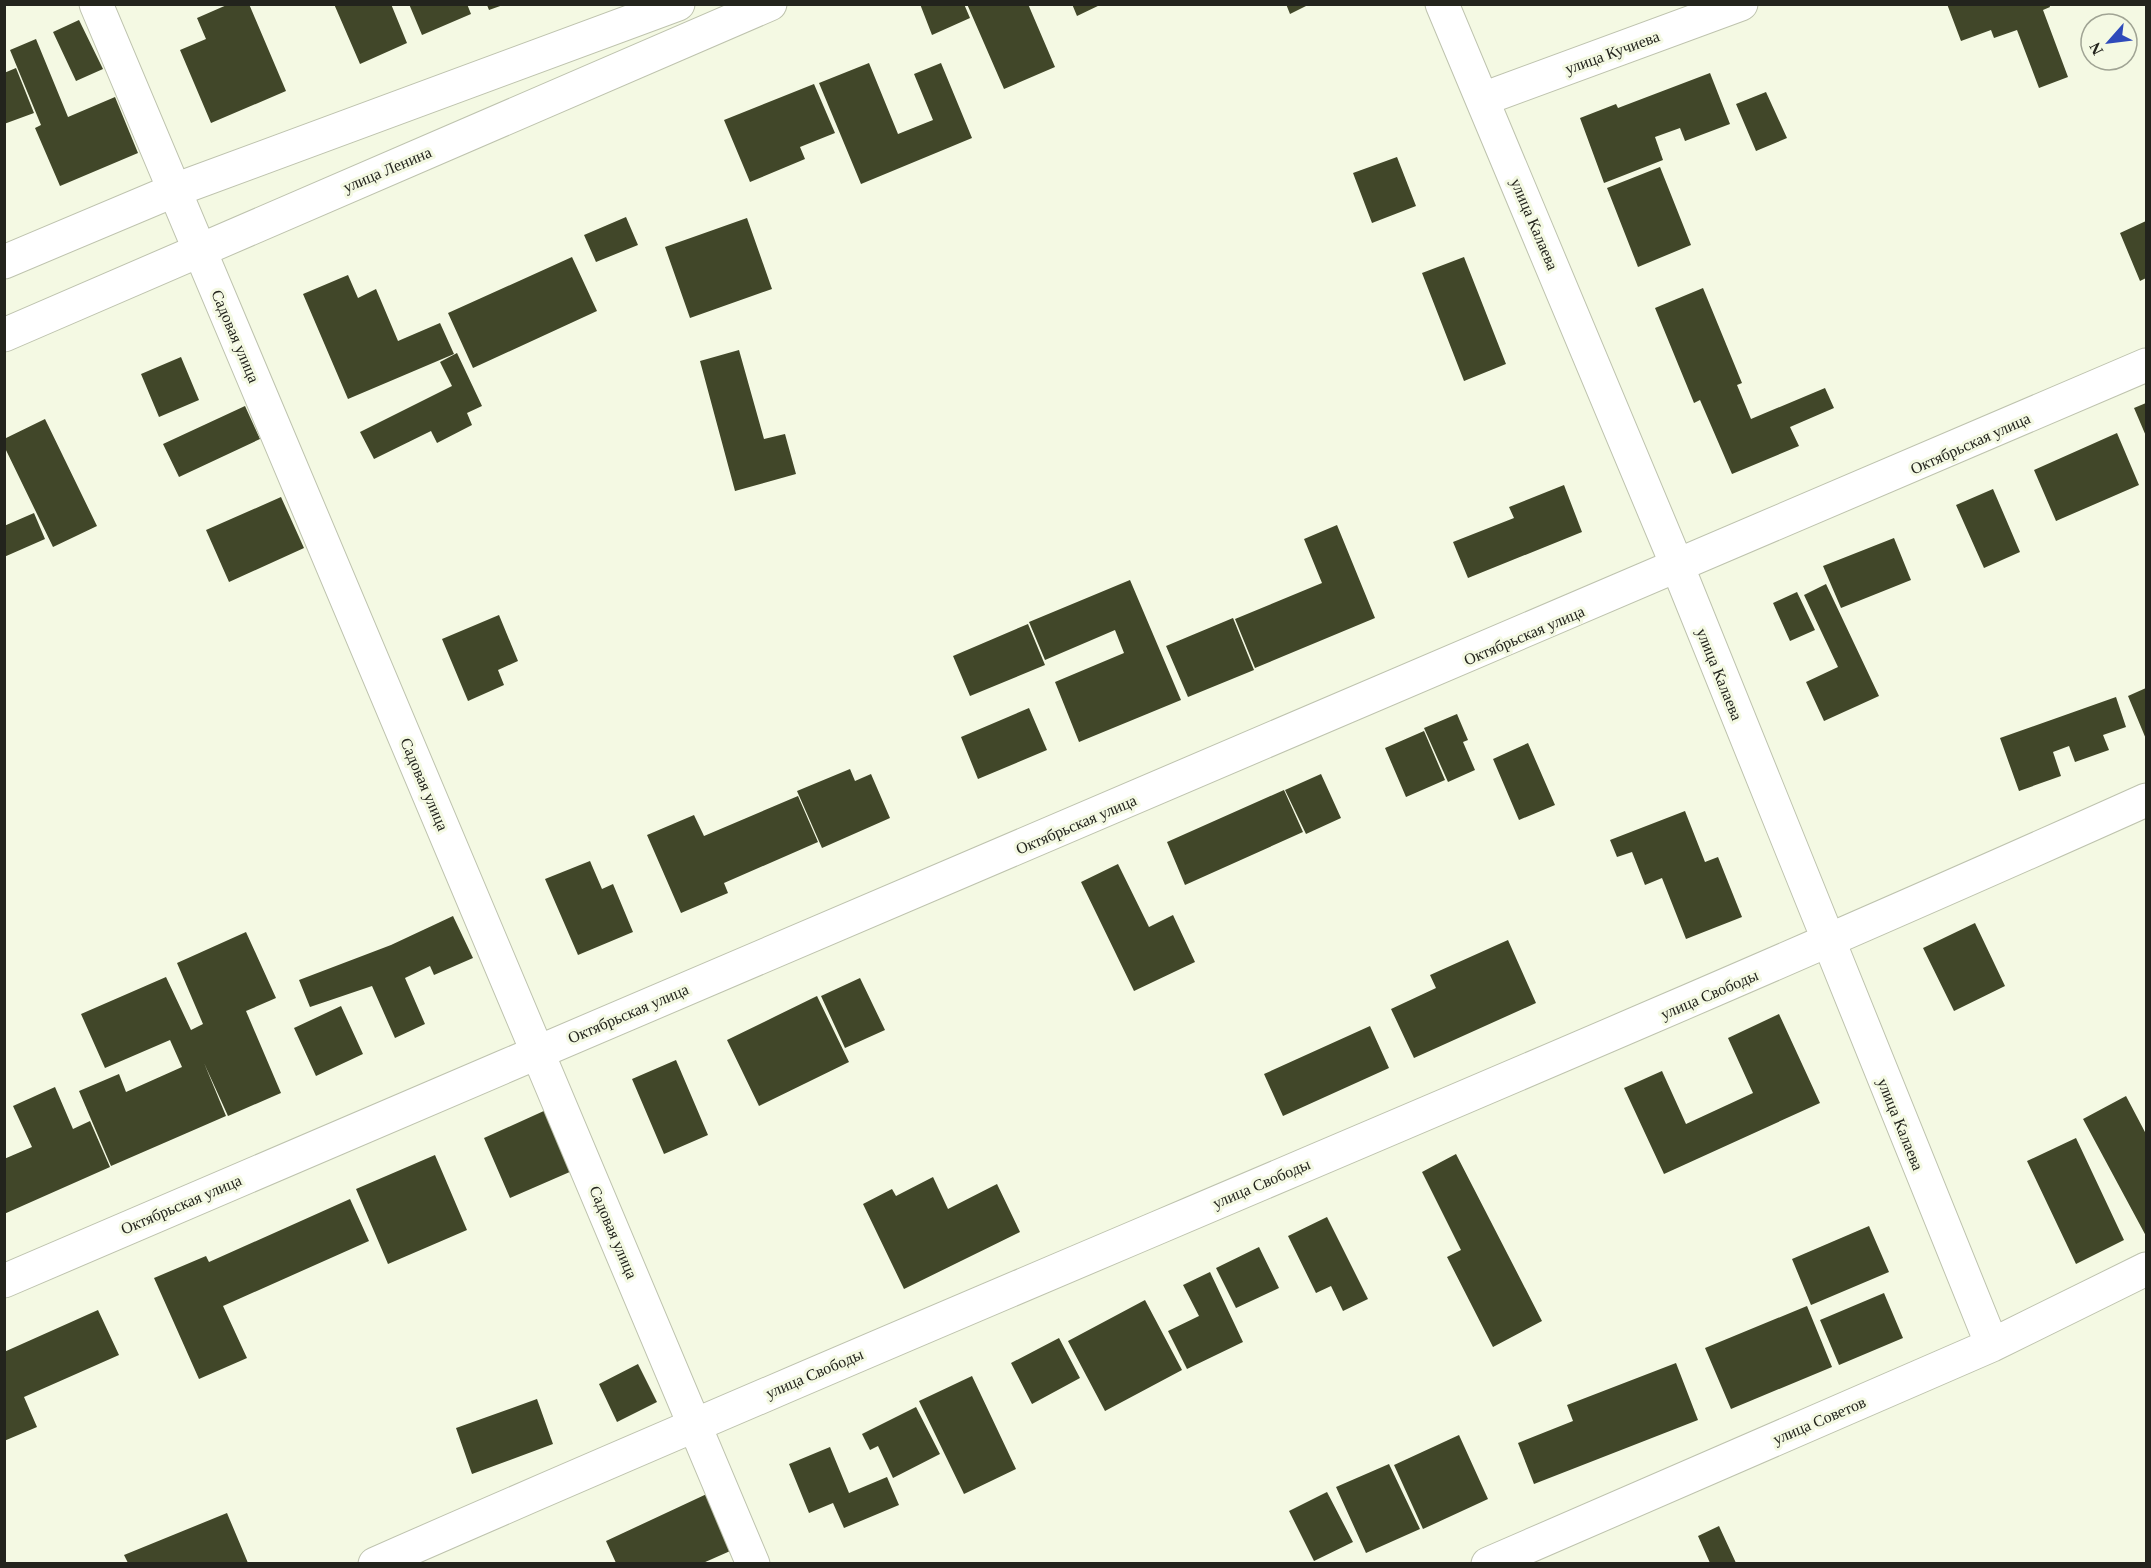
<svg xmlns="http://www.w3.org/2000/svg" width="2151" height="1568" font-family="Georgia,serif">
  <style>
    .building { fill: #414729 }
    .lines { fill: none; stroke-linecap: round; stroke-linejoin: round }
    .street-casing { stroke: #bec3ae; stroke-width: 35 }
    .secondary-casing { stroke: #bec3ae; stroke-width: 35 }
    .street { stroke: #fff; stroke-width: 33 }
    .secondary { stroke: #fff; stroke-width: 33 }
    .labels { text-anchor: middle; stroke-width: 6; stroke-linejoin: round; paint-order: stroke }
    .street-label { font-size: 16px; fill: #23241d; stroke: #f4f9e3 }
  </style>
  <rect width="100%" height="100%" fill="#f4f9e3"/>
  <path class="building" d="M229,4H249L286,91L211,123L180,50L206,39L197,18Z
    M334,4H391L407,43L360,64Z
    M409,4H467L471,14L422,35Z
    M920,4H964L970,18L932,35Z
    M967,4H1028L1055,67L1004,89Z
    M1072,4H1102L1077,16Z
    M1286,4H1310L1290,14Z
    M1947,4H2049L2050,7L2043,10L2068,77L2039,88L2017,30L1994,38L1991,30L1961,41Z
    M487,5H503L489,10Z
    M79,20L103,69L76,81L53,32Z
    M36,39L68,117L115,97L138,153L60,186L35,128L41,125L10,50Z
    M869,63L898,134L933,120L914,74L941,63L972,138L861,184L819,83Z
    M16,68L34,113L4,124V73Z
    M1710,73L1730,124L1685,141L1680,128L1655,137L1663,160L1604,183L1580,118L1616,104L1618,108Z
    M814,84L835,133L800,147L805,159L750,182L724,120Z
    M1766,92L1787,138L1756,151L1736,104Z
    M1397,157L1416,206L1372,223L1353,173Z
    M1660,167L1691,245L1638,267L1607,188Z
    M626,217L638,245L596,262L584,235Z
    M747,218L772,289L690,318L665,247Z
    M2146,221V278L2140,281L2120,233Z
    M572,257L597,311L473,368L448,313Z
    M1464,257L1506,364L1464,381L1422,273Z
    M348,275L358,298L376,289L398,341L440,323L454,354L348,399L303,294Z
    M1703,288L1742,383L1737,385L1751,419L1825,388L1834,408L1790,427L1799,446L1732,474L1700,400L1694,403L1655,308Z
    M739,350L764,439L785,434L796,474L735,491L700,361Z
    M457,353L482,406L467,413L472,425L437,443L431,431L374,459L360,432L452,386L440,362Z
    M181,357L199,400L159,417L141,374Z
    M2146,403V436L2134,408Z
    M245,406L260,439L179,477L163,444Z
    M45,419L97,526L53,547L4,446V439Z
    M2117,433L2139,485L2056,521L2034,470Z
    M1564,485L1582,532L1468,578L1453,542L1514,518L1509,507Z
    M1993,489L2020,552L1984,568L1956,505Z
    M281,497L304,548L229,582L206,530Z
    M34,513L45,539L4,557V526Z
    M1337,525L1375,618L1255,668L1235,619L1322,583L1304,539Z
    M1894,538L1911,580L1841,608L1823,566Z
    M1130,580L1181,700L1079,742L1055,682L1124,653L1115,630L1045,660L1029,622Z
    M1826,584L1879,696L1824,721L1806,682L1838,667L1804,595Z
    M1797,592L1815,630L1790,641L1773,603Z
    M499,615L518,661L498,670L504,685L468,701L442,639Z
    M1233,618L1254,670L1188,697L1166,646Z
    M1028,624L1045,665L970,696L953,656Z
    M2146,688V739L2128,696Z
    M2116,697L2126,727L2103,735L2109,750L2075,762L2069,746L2053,752L2061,776L2019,791L2000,738Z
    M1029,708L1047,750L978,779L961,737Z
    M1457,714L1468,740L1463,742L1475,770L1448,782L1424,728Z
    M1424,731L1445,780L1406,797L1385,748Z
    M1528,743L1555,805L1519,820L1493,759Z
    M850,769L855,781L871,774L890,818L822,848L797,791Z
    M1321,774L1341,818L1306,834L1285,790Z
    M1284,790L1303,832L1185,885L1167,842Z
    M798,796L818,842L724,883L728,893L681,913L647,835L694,815L704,836Z
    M1685,811L1705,862L1718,857L1742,917L1686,939L1662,878L1645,885L1632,852L1617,857L1610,840Z
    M590,861L602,889L613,884L633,932L578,955L545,879Z
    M1118,864L1149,927L1173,915L1195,962L1134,991L1081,882Z
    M453,916L473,958L434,975L430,966L405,978L425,1024L395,1038L372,986L310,1007L299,980L391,945Z
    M1975,923L2005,986L1954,1011L1923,948Z
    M246,932L276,998L246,1011L281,1093L228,1116L204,1063L226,1116L111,1166L79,1091L119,1074L126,1092L182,1067L170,1040L105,1068L81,1014L166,977L191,1030L203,1024L177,963Z
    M1508,940L1536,1003L1414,1058L1391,1009L1436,988L1430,975Z
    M860,978L885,1030L845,1048L821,996Z
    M817,996L849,1062L759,1106L727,1040Z
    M341,1006L363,1054L316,1076L294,1028Z
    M1779,1014L1820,1103L1664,1174L1624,1088L1662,1071L1686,1124L1753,1093L1728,1038Z
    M1370,1026L1389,1068L1283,1116L1264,1074Z
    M676,1060L708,1135L664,1154L632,1079Z
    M55,1087L73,1129L90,1121L110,1167L4,1214V1159L32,1147L13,1106Z
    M2126,1096L2146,1134V1236L2083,1119Z
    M546,1110L572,1171L510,1198L484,1138Z
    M2076,1138L2124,1240L2076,1264L2027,1161Z
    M1456,1154L1542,1321L1493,1347L1447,1257L1461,1250L1422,1172Z
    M435,1155L467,1230L388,1264L356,1189Z
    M933,1177L948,1209L997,1184L1020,1232L904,1289L863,1204L892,1189L896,1196Z
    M350,1199L369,1241L223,1306L247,1358L199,1379L154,1278L206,1256L209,1262Z
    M1327,1217L1368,1299L1343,1311L1331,1286L1316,1293L1288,1236Z
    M1869,1226L1889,1272L1811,1305L1792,1259Z
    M1259,1247L1279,1288L1236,1308L1216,1268Z
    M1210,1272L1243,1342L1187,1369L1168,1331L1199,1316L1183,1285Z
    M1884,1293L1903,1338L1839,1365L1820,1320Z
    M1145,1300L1182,1370L1105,1411L1068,1341Z
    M1807,1306L1832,1367L1731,1409L1705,1348Z
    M98,1310L119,1355L24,1397L37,1427L4,1441V1352Z
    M1059,1338L1080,1378L1032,1404L1011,1363Z
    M1676,1363L1698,1420L1534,1484L1518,1443L1573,1421L1567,1405Z
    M638,1364L657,1402L617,1422L599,1384Z
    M972,1376L1016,1469L964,1494L919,1401Z
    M537,1399L553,1444L472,1474L456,1428Z
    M916,1407L940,1454L893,1478L878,1446L870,1450L862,1434Z
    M1459,1435L1488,1499L1423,1529L1394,1465Z
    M830,1447L849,1493L887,1477L899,1505L844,1528L833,1503L809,1513L789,1464Z
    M1389,1464L1420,1529L1366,1553L1336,1487Z
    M711,1492L737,1548L703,1563H616L606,1541Z
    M1327,1492L1353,1542L1314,1561L1289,1511Z
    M227,1513L248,1563H128L124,1555Z
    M1719,1526L1736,1563H1710L1698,1536Z"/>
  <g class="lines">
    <defs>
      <path id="street" d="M96,4L753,1564
        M1442,4L1679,570L1992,1345
        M1483,99L1741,4
        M4,1281C717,973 1435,676 2146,365
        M375,1564C964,1305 1560,1063 2146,800
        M1488,1564L1992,1345L2146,1269"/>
      <path id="secondary" d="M4,262L175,190L678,4
        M4,335L770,4"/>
    </defs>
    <use href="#street" class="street-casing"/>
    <use href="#secondary" class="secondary-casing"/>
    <use href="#street" class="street"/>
    <use href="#secondary" class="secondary"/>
  </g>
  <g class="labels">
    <g class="street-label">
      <text transform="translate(1612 52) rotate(-20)" y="6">улица Кучиева</text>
      <text transform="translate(387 169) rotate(-23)" y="6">улица Ленина</text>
      <text transform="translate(1535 224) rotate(67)" y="6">улица Калаева</text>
      <text transform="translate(236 336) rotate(67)" y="6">Садовая улица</text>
      <text transform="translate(1970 443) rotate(-24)" y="6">Октябрьская улица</text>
      <text transform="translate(1524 635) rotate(-23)" y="6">Октябрьская улица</text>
      <text transform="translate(1720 674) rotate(68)" y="6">улица Калаева</text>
      <text transform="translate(425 784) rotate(67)" y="6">Садовая улица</text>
      <text transform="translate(1076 824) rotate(-23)" y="6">Октябрьская улица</text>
      <text transform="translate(1709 994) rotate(-23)" y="6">улица Свободы</text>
      <text transform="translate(628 1013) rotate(-23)" y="6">Октябрьская улица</text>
      <text transform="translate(1901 1124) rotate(68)" y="6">улица Калаева</text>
      <text transform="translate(1261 1183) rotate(-23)" y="6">улица Свободы</text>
      <text transform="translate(181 1204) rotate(-23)" y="6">Октябрьская улица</text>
      <text transform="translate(614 1232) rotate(67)" y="6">Садовая улица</text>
      <text transform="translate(814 1373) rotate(-23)" y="6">улица Свободы</text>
      <text transform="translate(1819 1420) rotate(-23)" y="6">улица Советов</text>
    </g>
  </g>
  <rect width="2151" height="1568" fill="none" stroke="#23241d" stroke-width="12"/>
  <g transform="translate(2109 42) rotate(242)"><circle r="28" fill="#f4f9e3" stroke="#a0a494" stroke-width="1.5"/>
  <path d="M0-4.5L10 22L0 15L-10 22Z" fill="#2e4aba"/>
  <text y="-9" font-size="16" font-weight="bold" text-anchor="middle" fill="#23241d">N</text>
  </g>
</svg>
